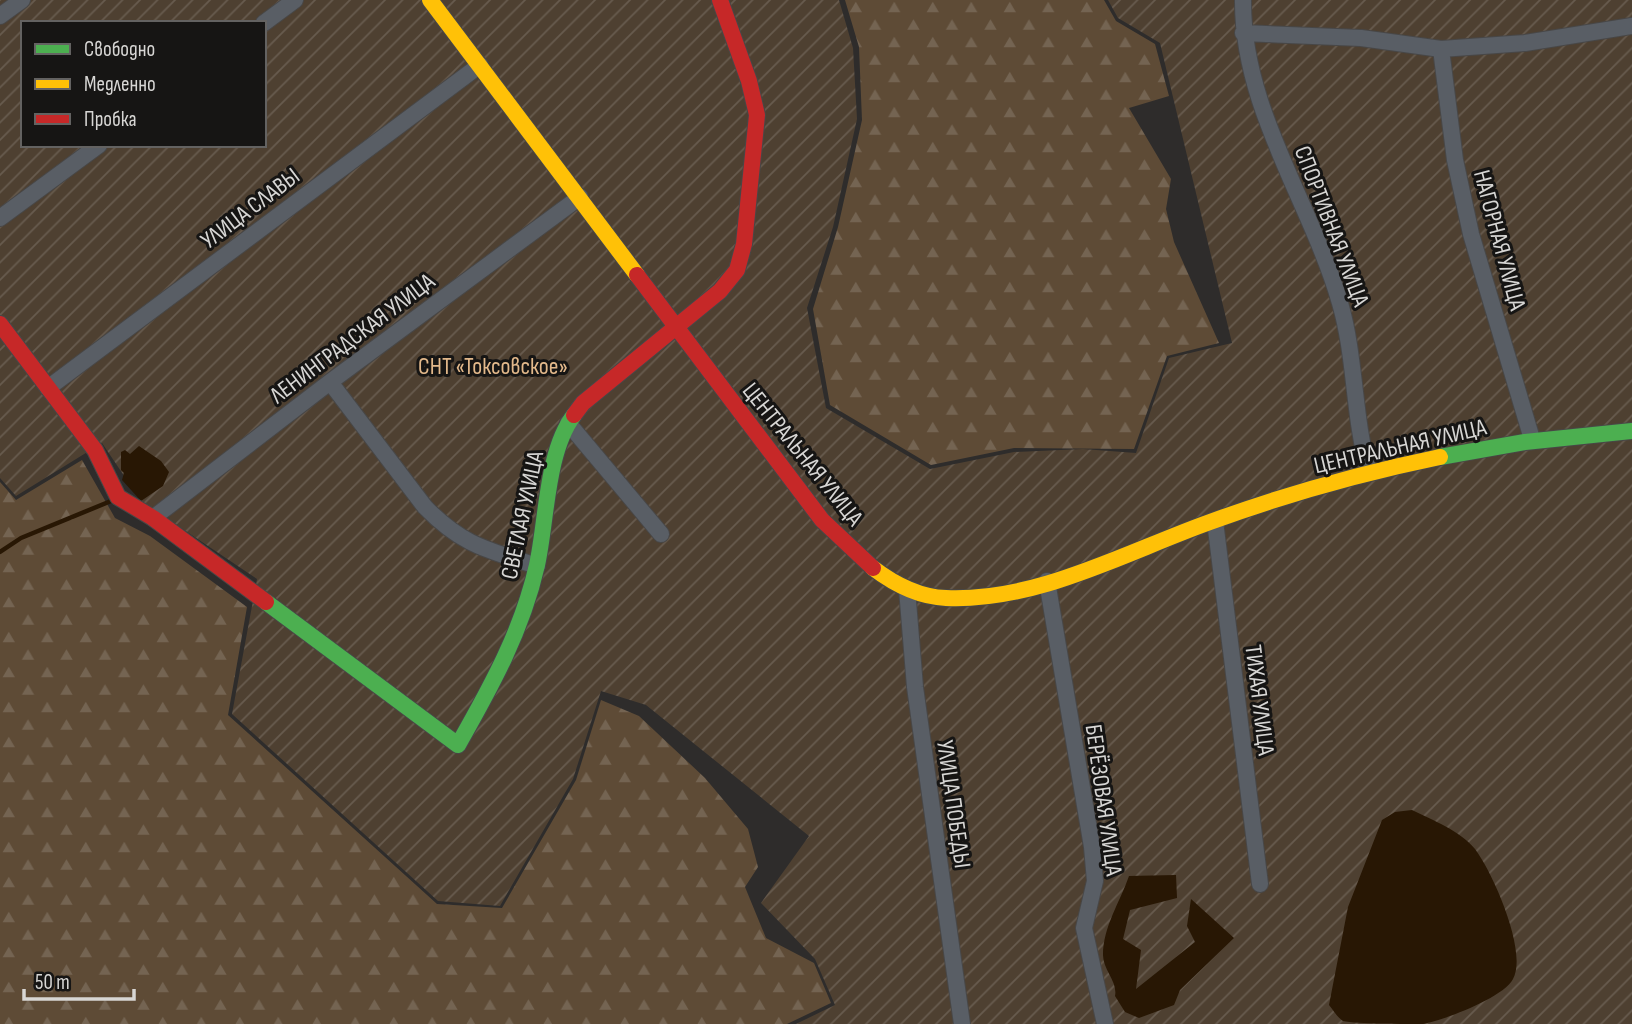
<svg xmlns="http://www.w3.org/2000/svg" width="1632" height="1024" font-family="'Sofia Sans Condensed',sans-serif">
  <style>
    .forest { fill: url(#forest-firs) }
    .garden { fill: url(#garden-furrows); fill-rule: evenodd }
    .water { fill: #281704 }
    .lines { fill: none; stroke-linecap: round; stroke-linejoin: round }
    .stream { stroke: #281704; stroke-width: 4.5 }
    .street-casing { stroke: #484747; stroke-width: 18 }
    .fast-casing { stroke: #484747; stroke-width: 18 }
    .slow-casing { stroke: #484747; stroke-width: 18 }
    .jam-casing { stroke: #484747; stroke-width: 18 }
    .street { stroke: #595e65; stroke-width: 16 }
    .fast { stroke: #4caf50; stroke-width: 16 }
    .slow { stroke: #ffc107; stroke-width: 16 }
    .jam { stroke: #c62828; stroke-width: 16 }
    .labels { text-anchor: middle; stroke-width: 6; stroke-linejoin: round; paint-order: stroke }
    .street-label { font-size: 24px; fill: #d7d6d4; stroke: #161514 }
    .park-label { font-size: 24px; fill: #e3b98b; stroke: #161514 }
  </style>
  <defs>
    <pattern id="forest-firs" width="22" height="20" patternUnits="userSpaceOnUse" patternTransform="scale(1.75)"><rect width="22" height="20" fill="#5e4b36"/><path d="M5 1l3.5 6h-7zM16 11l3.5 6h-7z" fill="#746452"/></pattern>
    <pattern id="garden-furrows" width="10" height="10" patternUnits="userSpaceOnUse" patternTransform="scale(1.75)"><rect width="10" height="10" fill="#4e4031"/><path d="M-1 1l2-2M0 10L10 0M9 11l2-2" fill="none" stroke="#675b4e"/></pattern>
  </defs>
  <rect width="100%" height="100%" fill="#2e2c2b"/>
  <path class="forest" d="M845,0H1104L1116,21L1155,44L1169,96L1129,108L1171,179L1166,209L1174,242L1219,343L1167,356L1134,449L1014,448L931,465L830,405L813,309L838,227L862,120L859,47Z
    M82,460L115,518L150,536L247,607L228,715L437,904L502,908L576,780L601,700L639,716L705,778L748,829L758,867L745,887L766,938L814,963L831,1003L787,1024H0V482L16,500Z"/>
  <path class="garden" d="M0,0H839L853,48L857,119L833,227L807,308L826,408L930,469L1014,452L1083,449L1136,453L1169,358L1232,343L1160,43L1118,18L1108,0H1632V1024H796L835,1005L815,959L761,903L809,836L646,705L601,691L573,779L500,906L438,901L232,714L257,579L141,501L102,443L16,496L0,478ZM23,23H264V145H23Z"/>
  <path class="water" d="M139,446L161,461L169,472L163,486L141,501L122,480L124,473L121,470V452L125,450L130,454Z
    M1412,810C1434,821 1459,830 1475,849C1493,873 1528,952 1513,979C1503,998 1444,1020 1423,1024C1408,1024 1356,1024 1343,1021C1338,1018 1333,1010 1329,1005L1348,907L1382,820L1395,812Z
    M1176,875L1177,898L1130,910L1123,939L1141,950L1136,989L1195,942L1187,926L1191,899L1234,938L1180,990L1174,1005L1139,1018L1125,1012L1115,996C1118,982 1103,970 1103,955C1103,927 1120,902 1129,876Z"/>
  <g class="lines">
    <path class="stream" d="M0,552L21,538L111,501"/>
    <defs>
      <path id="street" d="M1243,0C1242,109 1311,202 1340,303C1356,358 1353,417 1369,472
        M0,16L22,0
        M264,23L295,0
        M1243,33L1361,38L1441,49L1525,43L1632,26
        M1441,49L1455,160L1471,234L1532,439
        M0,218L99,145
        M330,382L425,507C463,546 488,550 537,566
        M48,388L480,65
        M568,423L661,534
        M153,518L330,382L580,197
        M1215,521L1260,884
        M1047,581L1092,847L1095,881L1084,928L1105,1024
        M907,589L915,687L962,1024"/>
      <path id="fast" d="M1440,457L1525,442L1632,431
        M266,602L458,745C491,687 522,631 537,565C547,520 546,452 574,415"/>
      <path id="slow" d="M430,0L637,275
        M873,568C894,584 919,597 946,598C1037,602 1126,552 1210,522C1284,495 1362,473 1440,457"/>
      <path id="jam" d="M637,275L822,520L873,568
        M0,324L95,450L118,497L153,518L266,602
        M574,415L583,403L720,291L737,270L744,244L757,115L749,81L720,0"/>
    </defs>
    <use href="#street" class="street-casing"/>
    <use href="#fast" class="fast-casing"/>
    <use href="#slow" class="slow-casing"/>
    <use href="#jam" class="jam-casing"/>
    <use href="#street" class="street"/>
    <use href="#fast" class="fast"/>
    <use href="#slow" class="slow"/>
    <use href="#jam" class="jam"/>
  </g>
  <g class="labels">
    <g class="street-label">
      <text transform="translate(250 208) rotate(-37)" y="8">УЛИЦА СЛАВЫ</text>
      <text transform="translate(1332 226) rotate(69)" y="8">СПОРТИВНАЯ УЛИЦА</text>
      <text transform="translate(1500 240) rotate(75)" y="8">НАГОРНАЯ УЛИЦА</text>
      <text transform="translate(352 338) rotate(-37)" y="8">ЛЕНИНГРАДСКАЯ УЛИЦА</text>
      <text transform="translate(1400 446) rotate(-13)" y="8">ЦЕНТРАЛЬНАЯ УЛИЦА</text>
      <text transform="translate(803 454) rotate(51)" y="8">ЦЕНТРАЛЬНАЯ УЛИЦА</text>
      <text transform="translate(522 515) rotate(-78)" y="8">СВЕТЛАЯ УЛИЦА</text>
      <text transform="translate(1260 700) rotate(83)" y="8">ТИХАЯ УЛИЦА</text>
      <text transform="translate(1104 800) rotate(82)" y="8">БЕРЁЗОВАЯ УЛИЦА</text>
      <text transform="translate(954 804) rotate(82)" y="8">УЛИЦА ПОБЕДЫ</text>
    </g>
    <g class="park-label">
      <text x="493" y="374">СНТ «Токсовское»</text>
    </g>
  </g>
  <rect x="21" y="21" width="245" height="126" fill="#161514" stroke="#636261" stroke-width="2"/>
  <rect x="35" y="44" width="35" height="10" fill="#4caf50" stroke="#636261" stroke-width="2"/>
  <text x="84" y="56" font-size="21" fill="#d7d6d4">Свободно</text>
  <rect x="35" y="79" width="35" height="10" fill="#ffc107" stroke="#636261" stroke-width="2"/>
  <text x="84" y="91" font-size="21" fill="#d7d6d4">Медленно</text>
  <rect x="35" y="114" width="35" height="10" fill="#c62828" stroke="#636261" stroke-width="2"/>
  <text x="84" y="126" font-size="21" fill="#d7d6d4">Пробка</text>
  <path d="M24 989v10h110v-10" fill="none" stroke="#d7d6d4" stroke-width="3.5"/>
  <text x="35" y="989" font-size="21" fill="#d7d6d4" stroke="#161514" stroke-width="5" paint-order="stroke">50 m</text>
</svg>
